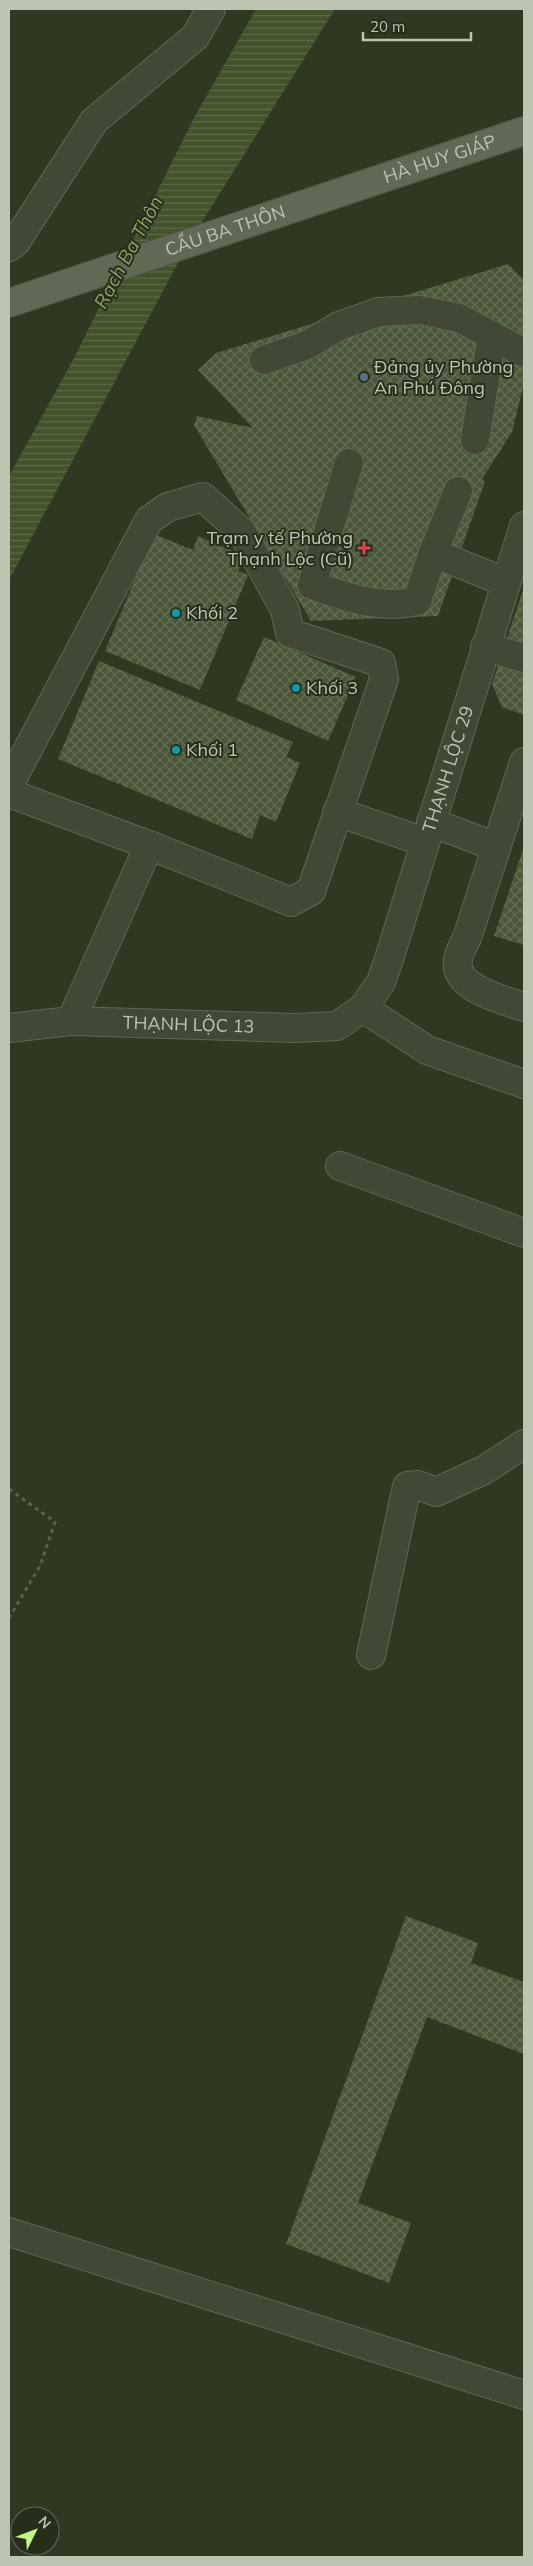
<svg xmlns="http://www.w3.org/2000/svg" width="533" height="2566" font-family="Mulish,sans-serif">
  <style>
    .water { fill: url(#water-rules) }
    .building { fill: url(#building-cross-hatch) }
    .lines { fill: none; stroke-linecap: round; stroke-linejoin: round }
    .minor-casing { stroke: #5f6753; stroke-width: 30 }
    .major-casing { stroke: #4d5542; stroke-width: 30 }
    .path { stroke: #5f5e4a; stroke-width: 3; stroke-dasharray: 4 4; stroke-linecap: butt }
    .minor { stroke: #414935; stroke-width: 28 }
    .major { stroke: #606953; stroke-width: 28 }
    .service-dot { fill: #5c6f8a; stroke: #262e1b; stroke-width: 2 }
    .health-dot { fill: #e0444e; stroke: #262e1b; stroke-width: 2 }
    .culture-dot { fill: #0f9aa8; stroke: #262e1b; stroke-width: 2 }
    .labels { text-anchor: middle; stroke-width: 4; stroke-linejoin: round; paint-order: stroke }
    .street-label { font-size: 18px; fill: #bcc5b0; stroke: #262e1b }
    .poi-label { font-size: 18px; fill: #bcc5b0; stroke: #262e1b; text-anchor: start }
    .water-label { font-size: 19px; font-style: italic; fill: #8ca469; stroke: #262e1b }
  </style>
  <defs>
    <pattern id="water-rules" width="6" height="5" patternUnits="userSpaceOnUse" patternTransform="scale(1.25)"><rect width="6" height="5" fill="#42532c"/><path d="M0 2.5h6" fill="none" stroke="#5b6a48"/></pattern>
    <pattern id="building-cross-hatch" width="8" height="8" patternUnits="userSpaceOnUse" patternTransform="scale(1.25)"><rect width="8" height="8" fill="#4b573b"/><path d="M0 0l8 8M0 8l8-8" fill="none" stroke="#636e55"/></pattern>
  </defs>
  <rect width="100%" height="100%" fill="#2f3922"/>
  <path class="water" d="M256,9H335L187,246L9,580V476L73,360L195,116Z"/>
  <path class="building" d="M508,264L524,280V383L512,432L482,479L485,481L438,616L311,621L194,425L197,416L253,428L198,370L216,353Z
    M154,534L193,550L198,536L244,556L238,571L248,575L200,690L105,651Z
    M524,587V715L502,707L492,684Z
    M264,637L356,677L328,741L236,700Z
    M99,661L293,742L286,757L300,763L276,822L260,815L252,839L58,759Z
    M524,846V945L494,936Z
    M406,1916L478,1943L471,1963L524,1982V2054L427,2017L358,2203L411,2223L389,2283L286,2244Z"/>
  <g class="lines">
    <defs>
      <g id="minor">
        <path d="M9,247L15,243L94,121L195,37L211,9"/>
        <path d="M264,360L307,345L339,326L379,312L420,310L459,318L524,353"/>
        <path d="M475,440L492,336"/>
        <path d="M349,463L312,585C347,597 380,610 417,601L433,553"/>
        <path d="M458,491L433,553L505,582"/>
        <path d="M485,647L524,658"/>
        <path d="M524,762L467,938C462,947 456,958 458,968C462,990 506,1001 524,1007"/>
        <path d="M9,785L149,520L168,507L203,497L242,532L285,610L290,633L381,663L384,679L311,891L291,902L149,845L9,793"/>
        <path d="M337,812L425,842"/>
        <path d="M431,822L496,847"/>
        <path d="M363,1008L427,1050L524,1084"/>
        <path d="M71,1021L149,845"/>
        <path id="s1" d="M9,1028L71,1021L295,1028L337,1026L363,1008L381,982L389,959L524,526"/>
        <path d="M340,1166L524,1233"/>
        <path d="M371,1655L407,1486L418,1485L436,1492L484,1470L524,1444"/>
        <path d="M9,2232L524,2395"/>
      </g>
      <g id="major">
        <path id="s2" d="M9,303L524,131"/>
      </g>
    </defs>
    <use href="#minor" class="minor-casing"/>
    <use href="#major" class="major-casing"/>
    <path class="path" d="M9,1489L55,1522L40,1566L9,1618"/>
    <use href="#minor" class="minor"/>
    <use href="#major" class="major"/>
  </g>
  <circle class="service-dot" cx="364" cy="377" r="5"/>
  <path class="health-dot" d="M361.5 540.5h5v5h5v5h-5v5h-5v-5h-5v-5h5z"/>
  <g class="culture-dot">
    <circle cx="176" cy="613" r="5"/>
    <circle cx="296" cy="688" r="5"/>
    <circle cx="176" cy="750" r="5"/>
  </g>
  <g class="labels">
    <g class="street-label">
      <text dy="6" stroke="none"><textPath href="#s2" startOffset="454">HÀ HUY GIÁP</textPath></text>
      <text dy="6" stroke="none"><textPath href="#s2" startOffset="228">CẦU BA THÔN</textPath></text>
      <text dy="6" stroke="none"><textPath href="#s1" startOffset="615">THẠNH LỘC 29</textPath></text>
      <text dy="6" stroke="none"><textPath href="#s1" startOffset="180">THẠNH LỘC 13</textPath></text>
    </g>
    <g class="poi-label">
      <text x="374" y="373">Đảng ủy Phường<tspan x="374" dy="21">An Phú Đông</tspan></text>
      <text x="353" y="544" text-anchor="end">Trạm y tế Phường<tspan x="353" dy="21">Thạnh Lộc (Cũ)</tspan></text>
      <text x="186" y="619">Khối 2</text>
      <text x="306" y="694">Khối 3</text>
      <text x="186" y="756">Khối 1</text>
    </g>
    <g class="water-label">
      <text transform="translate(128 252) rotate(-62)" y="7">Rạch Ba Thôn</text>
    </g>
  </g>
  <rect width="533" height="2566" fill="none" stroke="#bcc5b0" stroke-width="20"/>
  <g transform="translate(35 2531) rotate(48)"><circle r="24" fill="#262e1b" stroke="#626a57"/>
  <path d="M0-4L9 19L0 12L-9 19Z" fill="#c3f585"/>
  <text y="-8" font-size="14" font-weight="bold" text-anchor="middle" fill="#bcc5b0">N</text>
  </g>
  <path d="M363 32v8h108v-8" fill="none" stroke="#bcc5b0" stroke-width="2.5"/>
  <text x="370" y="32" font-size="15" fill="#bcc5b0" stroke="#262e1b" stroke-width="4" paint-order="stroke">20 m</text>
</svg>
